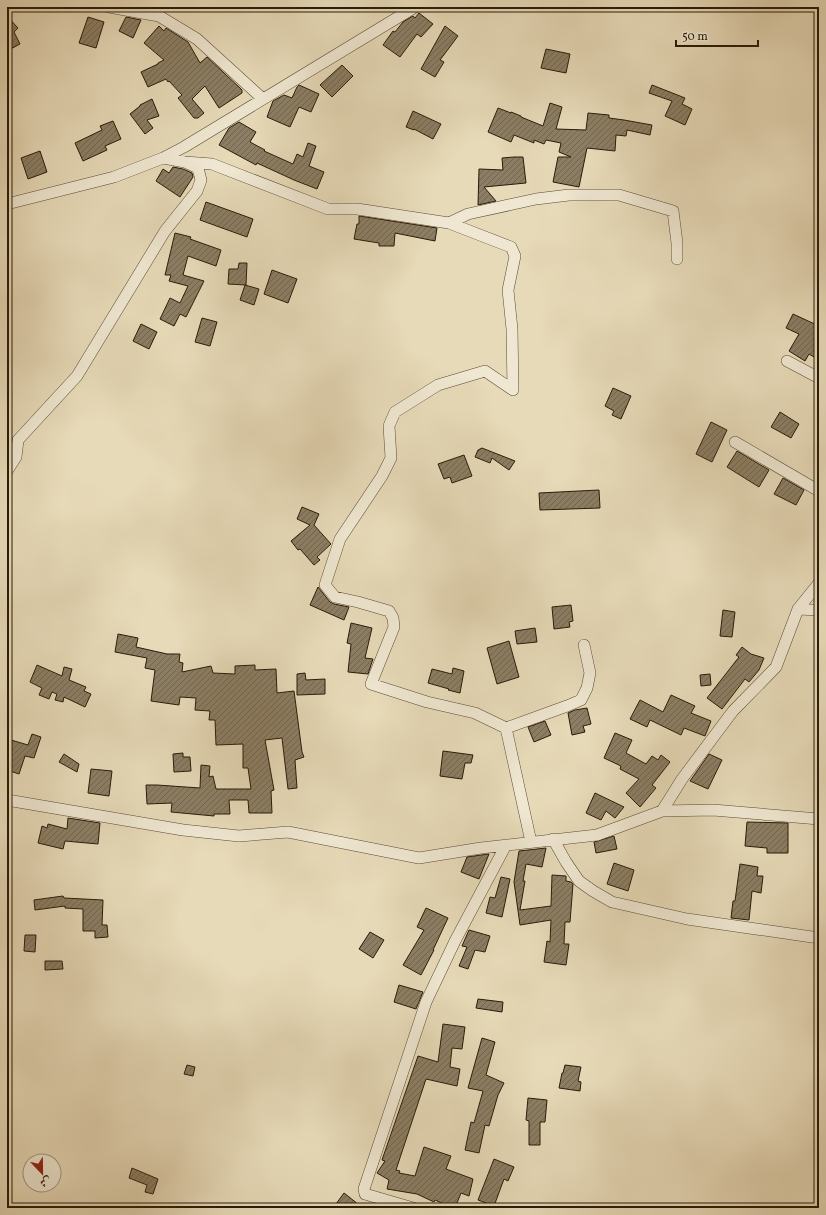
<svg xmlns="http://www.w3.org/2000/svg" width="826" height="1215" font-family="Vollkorn,Amiri,serif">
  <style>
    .building { fill: url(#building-hatch); stroke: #281b08 }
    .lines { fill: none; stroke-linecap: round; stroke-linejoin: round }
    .street-casing { stroke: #584b34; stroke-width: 12 }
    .street { stroke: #efe7d1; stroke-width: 11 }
  </style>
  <defs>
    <pattern id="building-hatch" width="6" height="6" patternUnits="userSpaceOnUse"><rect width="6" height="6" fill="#8b7e64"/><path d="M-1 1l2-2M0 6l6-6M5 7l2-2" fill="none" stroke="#726650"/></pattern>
  </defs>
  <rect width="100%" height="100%" fill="#e7dab8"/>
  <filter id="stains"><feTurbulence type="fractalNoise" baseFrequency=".005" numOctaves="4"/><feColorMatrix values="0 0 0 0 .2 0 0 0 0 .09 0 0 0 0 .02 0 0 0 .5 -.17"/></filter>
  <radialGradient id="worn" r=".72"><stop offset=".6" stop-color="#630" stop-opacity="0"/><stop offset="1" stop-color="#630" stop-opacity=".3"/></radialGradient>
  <path class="building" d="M419,13L433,24L421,37L417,34L400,57L383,45L393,31L395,32L403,22L413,16L415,18Z
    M7,16L18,28L14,32L20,44L7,51Z
    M88,17L104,22L96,48L79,43Z
    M126,17L141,20L133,38L119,31Z
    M159,26L164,31L166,28L188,42L200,63L207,57L240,88L242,90V93L219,108L205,86L192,99L204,113L198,118H194L178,98L182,95L169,81L168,82L166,79L148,87L141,72L158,64V63L164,60L144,43Z
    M445,26L458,36L440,60L444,62L435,77L421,69Z
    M546,49L570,54L566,73L541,68Z
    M342,65L353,76L332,97L320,85Z
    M299,85L319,94L311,112L299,107L290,127L267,117L273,101L284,95L292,98L297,87Z
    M652,85L685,98L682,104L692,109L685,125L665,116L672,101L649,93Z
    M152,99L159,116L147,120L153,128L145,134L130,114L140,106V105Z
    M550,103L562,107L556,129L586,130L588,113L609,115V118L624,120L652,125L650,135L627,130L626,136L616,135L615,151L587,148L579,187L553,182L558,157H571L559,152L561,143L546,140L544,144L534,140V143L514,135L511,142L488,132L498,108L511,113V112L521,116V117L543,126Z
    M413,111L441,124L433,139L414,129V130L406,127Z
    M113,121L121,139L105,146L107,150L83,161L75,143L102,130L100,126Z
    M239,122L256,132L250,142L265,150L264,151L293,164L297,154L303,157L308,143L316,146L309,166L324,172L317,189L294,180L257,163L256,165L219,145L229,128Z
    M40,151L47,172L28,179L21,158Z
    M514,157H523L526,183L484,187L496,201L478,205L479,169L503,170L502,158Z
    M173,167L183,169L192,173L193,177L180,197L156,181L163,169L169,173Z
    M206,202L253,219L247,237L200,220Z
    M359,216L437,228L435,241L395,233L394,246H379V243L354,239L357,224H359Z
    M175,233L191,237L190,239L221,250L216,266L188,256L183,275L204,281L186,317L180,314L174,326L160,319L170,298L180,303L188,286L169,281L171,275H165Z
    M239,263H247L246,285L228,284L229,269H238Z
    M272,270L297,279L288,303L264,294Z
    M245,285L259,289L254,305L240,300Z
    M793,314L819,326V360L809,354L805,361L789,351L799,334L786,328Z
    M202,318L217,322L210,346L195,342Z
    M141,324L157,332L149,349L133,341Z
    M613,388L631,396L621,419L612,415L614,411L605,406Z
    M780,412L799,424L791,438L771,427Z
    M711,422L727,430L712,462L696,454Z
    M482,448L487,450L515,461L509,470L492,458L490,463L475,457L478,450Z
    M737,451L769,470L759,487L727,467Z
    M464,455L472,476L452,483L450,477L444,479L438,464Z
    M783,478L804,490L796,505L774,494Z
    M599,490L600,508L540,510L539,493Z
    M302,507L319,514L314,525L331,544L317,557L320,560L314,565L300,549L298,550L291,541L310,525L297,519Z
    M318,587L330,602L334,604L349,607L344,620L310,605Z
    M571,605L573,621L569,622L570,627L554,629L552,607Z
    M723,610L735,612L732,637L720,636Z
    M351,623L372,628L365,658L373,659L368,674L348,672L351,644L347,643Z
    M535,628L537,642L517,644L515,631Z
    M118,634L138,638L136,647L167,654H180L179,662L183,663L182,672L211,666L213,673L235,674V666L255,665V670L276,669L277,693L294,691L302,752L304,757L295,760L297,788L288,789L282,738L265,740L274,790L271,791L272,813H249L248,800H229L230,814H214V816L171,812L172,803L147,804L146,785H157L200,788L201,765L210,766L209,777L213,776L216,789H251L248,768H243V744L216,745L215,720H209L210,711L195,710L196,698L180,697L179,705L151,701L155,670L145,668L147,658L115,652Z
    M509,641L519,677L497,684L487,648Z
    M742,647L751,654L764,658L759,670L749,682L745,679L722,709L707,698L739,657L736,655Z
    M37,665L62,676L64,667L72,669L69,680L86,687L84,691L91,694L85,707L64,697L63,702L55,700L57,694L52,692L49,699L39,695L42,688L30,682Z
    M453,668L464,671L460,693L448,690L449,689L428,683L432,669L452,674Z
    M305,673L306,680L325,679V694L297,695V674Z
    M710,674L711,685L701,686L700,675Z
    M671,695L695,706L691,713L711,721L705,736L684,728L681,735L650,720L647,727L630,719L640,700L663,712Z
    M587,708L591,724L583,726L585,732L572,735L568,713L575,710Z
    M545,721L551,735L534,742L528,727Z
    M615,733L632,740L626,753L646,764L652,756L658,760L661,755L670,762L652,785L656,788L640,807L626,793L639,779L620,769L621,766L604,758Z
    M32,734L41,737L34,758L25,756L19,774L7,770V751L11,740L28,745Z
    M443,751L473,755L471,763H465L462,779L440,776Z
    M183,753V757H190L191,771L174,772L173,754Z
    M64,754L79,764L77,772L59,762Z
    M709,754L722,760L708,789L690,781Z
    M91,769L112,771L109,796L88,793Z
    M595,793L624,807L615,818L606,811L601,820L586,813Z
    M68,818L100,823L98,844L65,841L63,849L38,843L42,826L47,828L48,824L67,829Z
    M747,822L788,823V853H767V848L745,846Z
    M614,836L617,849L596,853L594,842Z
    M546,848L542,867L526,864L523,881H525L520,910L551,906L552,875L566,876V881L571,882L573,884L570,922H565L564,944H569L566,965L544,962L547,941L550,942L551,920L520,925L514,882L519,851Z
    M489,854L479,879L461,872L467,857Z
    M614,863L634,870L628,891L607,884Z
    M740,864L758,867L757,876H763L761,893L752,891L749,920L731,918L733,901H735Z
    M501,877L510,879L502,917L486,913L490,897L495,898Z
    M63,896L64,898L103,900L102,925H107L108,937L95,938V931H83V909L65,908V906L35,910L34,900Z
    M426,908L448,918L433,950H434L421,975L403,965L424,930L417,927Z
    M469,930L490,936L485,952L475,950L468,969L459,966L467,947L462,946Z
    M370,932L384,940L373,958L359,949Z
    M25,935H36L35,952L24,951Z
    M45,961H62L63,969L45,970Z
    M399,985L423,992L416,1009L394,1002Z
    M478,999L503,1002L502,1012L476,1008Z
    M443,1024L465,1027L462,1049L452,1048L450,1067L460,1069L457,1086L426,1079L396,1170L400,1171L399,1173L415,1176L424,1147L451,1156L446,1169L473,1179L469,1196L461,1193L455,1208H452L435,1200L434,1202L417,1194L387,1189L389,1180L377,1173L385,1161L382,1160L418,1056L438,1062Z
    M482,1038L495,1042L486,1075L504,1083L498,1095L489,1126L485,1125L479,1153L465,1150L471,1122L474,1123L483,1091L468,1088Z
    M187,1065L195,1067L193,1076L184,1074Z
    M565,1065L581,1067L578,1081L581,1082L580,1091L559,1088L562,1073H563Z
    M528,1098L547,1100L545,1122H540V1145H529V1121L526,1120Z
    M494,1159L514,1167L508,1181L504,1179L494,1206L478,1200Z
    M132,1168L158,1179L153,1194L145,1192L147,1185L129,1178Z
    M344,1193L363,1208H333Z"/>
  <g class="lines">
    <defs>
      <path id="street" d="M109,7L159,16L197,39L263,99
        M185,162L212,164L328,209H357L449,223L468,214L536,199L569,195H619L673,211L677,243V259
        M7,204L114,177L163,158L184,147L415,7
        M449,223L511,247L515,256L508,290L512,329L513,390L485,371L438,385L395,412L389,426L391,458L382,476L340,539L325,585L335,597L358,602L389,611L393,618L394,627L371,684L427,702L475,713L506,728L531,842
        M787,361L819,378
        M735,442L819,491
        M7,471L16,457L18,440L77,376L165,231L197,191L201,180L198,168L185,162L163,158
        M798,609L819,610
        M506,728L567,706L581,700L587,688L590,673L584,645
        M7,800L183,830L239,836L288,832L419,858L481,848L597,835L662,811L713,810L819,819
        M662,811L682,779L733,711L776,667L798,609L819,583
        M553,839L566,862L579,881L593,891L612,902L687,919L819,938
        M413,1208L365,1194L364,1189L426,1002L455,941L506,845"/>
    </defs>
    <use href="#street" class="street-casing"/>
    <use href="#street" class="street"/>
  </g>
  <rect width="826" height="1215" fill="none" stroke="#e7dab8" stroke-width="24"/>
  <rect x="8" y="8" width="810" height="1199" fill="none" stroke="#281b08" stroke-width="2"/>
  <rect x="12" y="12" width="802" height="1191" fill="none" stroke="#281b08"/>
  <g transform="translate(42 1173) rotate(158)"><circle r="19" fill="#efe7d1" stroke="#9f9581"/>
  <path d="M0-3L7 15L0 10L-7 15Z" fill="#8f2418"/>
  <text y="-6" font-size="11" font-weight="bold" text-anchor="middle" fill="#281b08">ش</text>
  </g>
  <path d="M676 40v6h82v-6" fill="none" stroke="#281b08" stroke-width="2"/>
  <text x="682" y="40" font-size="12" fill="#281b08" stroke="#efe7d1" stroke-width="3" paint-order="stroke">50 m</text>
  <rect width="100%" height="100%" filter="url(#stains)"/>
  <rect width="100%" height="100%" fill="url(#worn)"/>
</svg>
